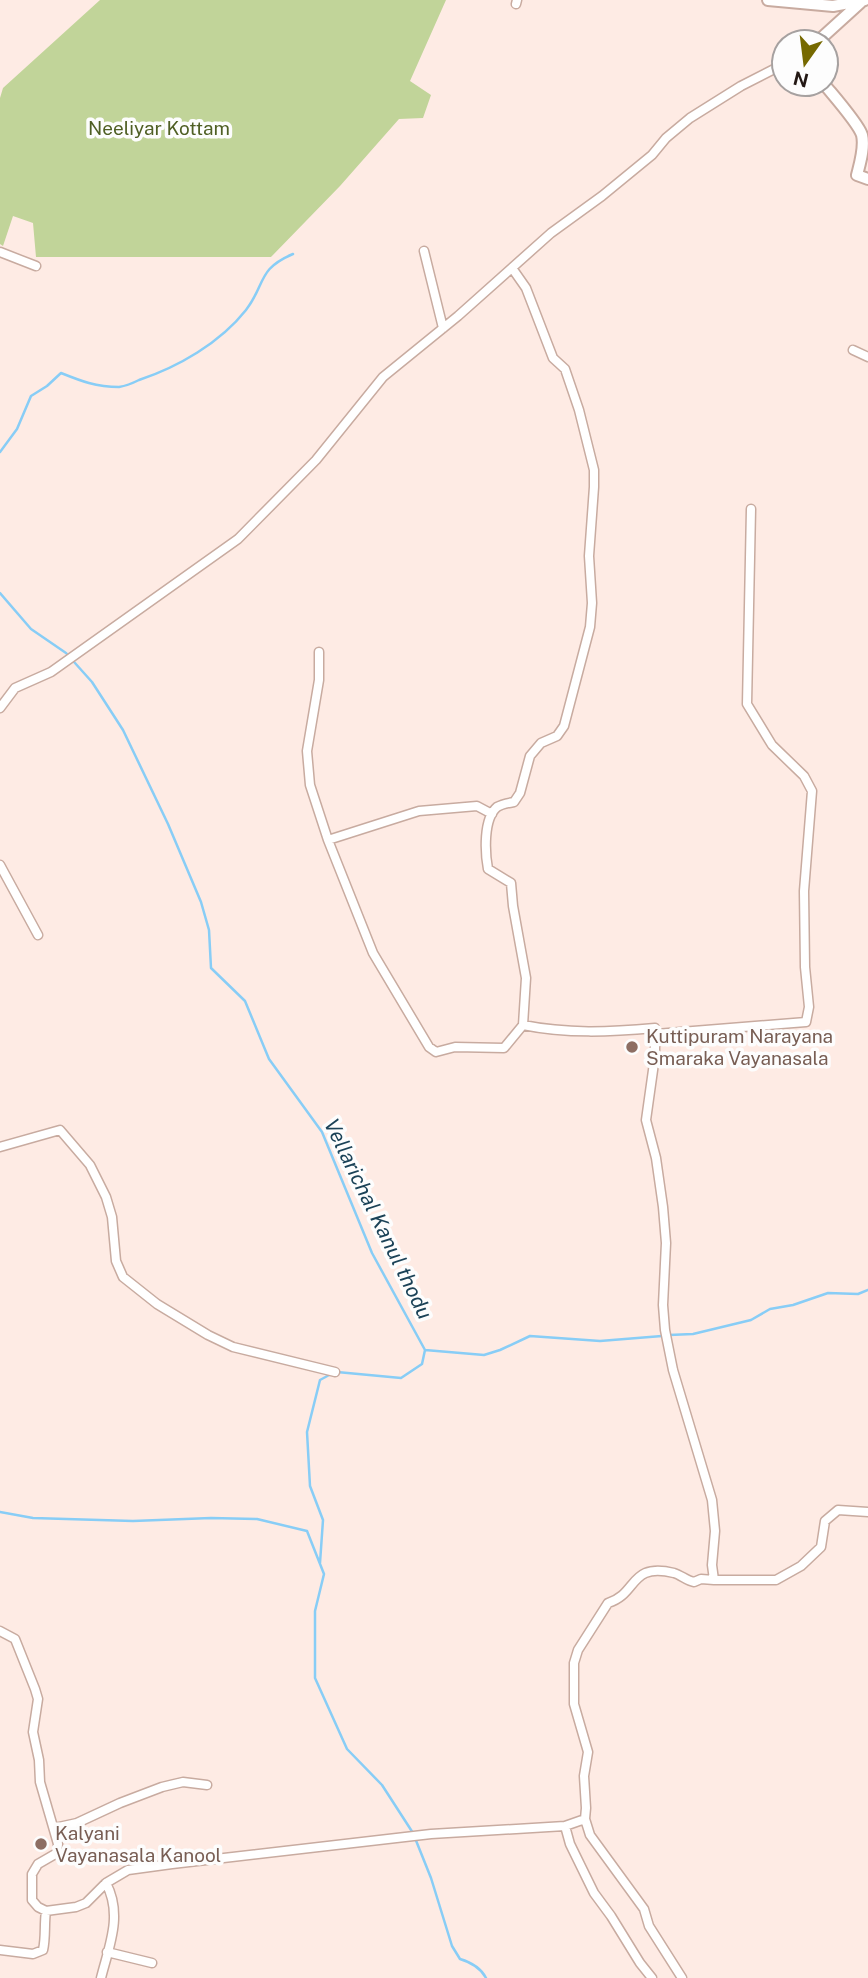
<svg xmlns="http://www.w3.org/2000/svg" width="868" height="1978" font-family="'Public Sans',sans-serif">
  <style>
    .green { fill: #c1d499 }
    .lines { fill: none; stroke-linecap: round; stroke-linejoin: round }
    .stream { stroke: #88cdf6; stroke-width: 2.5 }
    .minor-casing { stroke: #c8aba0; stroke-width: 11 }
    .major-casing { stroke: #c8aba0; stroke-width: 14 }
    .minor { stroke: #fff; stroke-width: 8 }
    .major { stroke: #fff; stroke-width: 10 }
    .education-dot { fill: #8d6e63; stroke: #fdfdfd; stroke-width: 2.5 }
    .labels { text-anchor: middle; stroke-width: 7; stroke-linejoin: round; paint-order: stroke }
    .park-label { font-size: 19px; fill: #4f5f24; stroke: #fdfdfd }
    .education-label { font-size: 19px; fill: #785e54; stroke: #fdfdfd; text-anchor: start }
    .water-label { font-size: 21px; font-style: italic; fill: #1b4257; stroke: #fdfdfd }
  </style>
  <rect width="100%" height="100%" fill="#feebe4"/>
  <path class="green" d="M100,0H446L410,81L431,95L423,118L399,119L340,186L271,257H36L33,223L13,216L3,246L0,244V98L3,88Z"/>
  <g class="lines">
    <path class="stream" d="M0,452L17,429L31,396L47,386L61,373C81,381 96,387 119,387C125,386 133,383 139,380C178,367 220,343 246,310C266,284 257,269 293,254
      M0,593L31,629L66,653L92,682L123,730L168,824L201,902L209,930L211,968L245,1001L269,1059L322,1132L372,1253L425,1350L422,1364L401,1378L337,1372
      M669,1335L693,1334L751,1320L770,1309L793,1305L828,1293L858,1294L868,1290
      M425,1350L484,1355L500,1350L530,1336L600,1341L662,1336
      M0,1512L33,1518L133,1521L211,1518L257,1519L307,1531L324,1574L315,1611V1678L347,1749L382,1785L413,1833L431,1878L452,1946L460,1959C470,1962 481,1968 486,1978
      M320,1563L323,1520L310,1486L307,1432L320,1380L331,1374"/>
    <defs>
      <path id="minor" d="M516,4L517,0
        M424,251L443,328
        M0,252L36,266
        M512,268L526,288L553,358L565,369L579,410L594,470V487L589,556L592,603L590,627L564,726L557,736L541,743L530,756L520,793L514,802C508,803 502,804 497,807C483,819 485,853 488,869L511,883L513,906L526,978L523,1025C567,1034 610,1032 655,1028V1056L646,1120L656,1158L663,1207L666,1243L663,1305L665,1330L673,1370L712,1500L715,1531L712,1565L714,1580H776L801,1566L821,1547L825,1521L838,1510L868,1512
        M853,350L868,357
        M319,652V680L307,751L310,785L328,840L373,953L429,1047L436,1052L455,1047L504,1048L523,1025
        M0,708L15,688L51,672L238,539L316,460L383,377L458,316L551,233L602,196L652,155L666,138L690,118L741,86L784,64
        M328,840L419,811L477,806L492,814
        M0,865L38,935
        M656,1034L806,1022L809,1007L805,967L804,891L812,791L804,776L772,745L747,704L751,509
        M0,1147L60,1130L90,1165L106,1197L112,1217L116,1261L123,1277L157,1304L208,1335L233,1347L335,1372
        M0,1631L15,1639L35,1689L38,1699L33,1732L39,1760L40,1782L58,1844L57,1853L38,1864L32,1874V1900L38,1907L46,1911
        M585,1819L590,1835L644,1909L649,1926L682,1978
        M565,1826L570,1844L594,1893L611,1916L640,1963L652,1978
        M54,1828L77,1823L120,1803L162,1787L183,1782L207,1785
        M106,1883L128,1870L172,1864L431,1834L565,1826L585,1819L586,1808L584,1776L588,1752L574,1704V1663L578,1650L608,1603C638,1594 629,1562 674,1573C681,1575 687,1581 694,1582L701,1579L714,1580
        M0,1950L33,1954L43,1950C46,1937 44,1924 46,1911L76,1907L86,1903L106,1883C123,1915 109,1946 101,1978
        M107,1952L152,1963"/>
      <path id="major" d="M768,0L833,6L865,0
        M817,42L861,2
        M824,84C832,94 858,123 862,135C865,147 860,163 857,175L868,179"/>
    </defs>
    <use href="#minor" class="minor-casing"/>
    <use href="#major" class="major-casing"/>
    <use href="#minor" class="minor"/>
    <use href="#major" class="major"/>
  </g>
  <g class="education-dot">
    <circle cx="632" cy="1047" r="7"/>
    <circle cx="41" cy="1844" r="7"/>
  </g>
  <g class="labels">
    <g class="park-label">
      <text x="159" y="135">Neeliyar Kottam</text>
    </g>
    <g class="education-label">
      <text x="646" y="1043">Kuttipuram Narayana<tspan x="646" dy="22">Smaraka Vayanasala</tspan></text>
      <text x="55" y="1840">Kalyani<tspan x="55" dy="22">Vayanasala Kanool</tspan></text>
    </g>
    <g class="water-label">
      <text transform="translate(378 1219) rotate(64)" y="7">Vellarichal Kanul thodu</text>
    </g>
  </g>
  <g transform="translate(805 63) rotate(194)"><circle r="33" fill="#fdfdfd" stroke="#a6a1a0" stroke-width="2"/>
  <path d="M0-5L12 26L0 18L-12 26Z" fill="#766900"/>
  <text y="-10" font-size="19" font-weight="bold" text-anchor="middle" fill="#231814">N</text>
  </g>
</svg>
